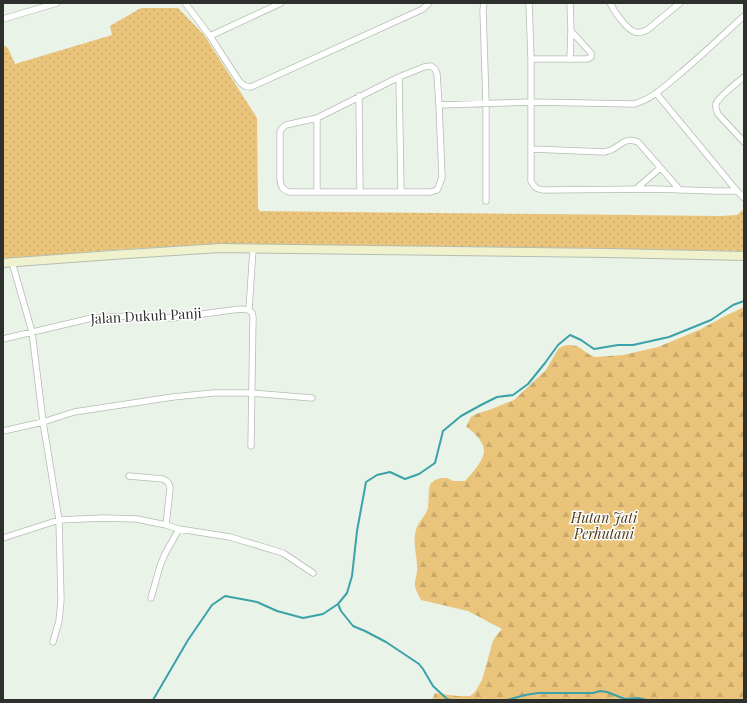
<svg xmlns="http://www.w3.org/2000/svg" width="747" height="703" font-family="'Playfair Display',serif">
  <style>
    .grass { fill: url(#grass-dots) }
    .forest { fill: url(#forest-firs) }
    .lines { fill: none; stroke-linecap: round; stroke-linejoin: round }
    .stream { stroke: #3aa2a8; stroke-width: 2 }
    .minor-casing { stroke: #b4bdb2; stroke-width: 7 }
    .secondary-casing { stroke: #b4bdb2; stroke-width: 10 }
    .minor { stroke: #fff; stroke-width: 5.5 }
    .secondary { stroke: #f0f1cd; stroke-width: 8 }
    .labels { text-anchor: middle; stroke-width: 3; stroke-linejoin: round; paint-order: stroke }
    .street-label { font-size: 14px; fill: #2d302c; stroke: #fff }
    .park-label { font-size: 14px; font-style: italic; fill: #4c3914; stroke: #fff }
  </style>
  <defs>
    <pattern id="grass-dots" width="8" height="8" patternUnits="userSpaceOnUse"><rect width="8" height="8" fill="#ebc47c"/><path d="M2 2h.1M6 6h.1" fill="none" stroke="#caa96b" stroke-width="1.8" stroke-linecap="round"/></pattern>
    <pattern id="forest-firs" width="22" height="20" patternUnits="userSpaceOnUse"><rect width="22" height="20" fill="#ebc47c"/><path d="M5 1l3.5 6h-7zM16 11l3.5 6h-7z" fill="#caa96b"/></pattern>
  </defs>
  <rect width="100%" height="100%" fill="#e9f3e7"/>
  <path class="grass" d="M142,8H178L204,35L257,118L258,208L259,211C413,213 566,214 720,216L737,215L744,209V251L608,249L220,244L112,250L3,259V45L8,48L15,64L112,35L110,26L139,9Z"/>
  <path class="forest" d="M744,307V700H432L435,693L457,696H470L475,692L482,680L493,641L496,636L502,629L468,611L421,600C419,596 416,591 415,586C414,581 417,575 417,571C418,555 411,543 417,527C419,522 427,513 428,508C429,500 428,492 430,484L435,480L441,478H447L453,481H465C471,475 483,461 484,452C485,442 473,431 466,427L471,417L476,414L489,410L514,400L546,370L558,349C564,344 574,344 580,348C585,351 589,355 595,357L623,355L658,347L701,329L725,316Z"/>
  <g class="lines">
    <path class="stream" d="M338,604L341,611L353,626L365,631L386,642L419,664L423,669L433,686L447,699L451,700
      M153,700L188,640L212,605L225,596L257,602L277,611L303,618L323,614L338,604L347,593L352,576L357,531L366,482L377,475L390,472L405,479L419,474L435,463L443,431L461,416L481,405L497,397L513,395L528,384L545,363L558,345L570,335L581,340L594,349L618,345H633L669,337L711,320L733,305L744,301
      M507,700L525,695L538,693H593L600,691L607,692L625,699L638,698L647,700"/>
    <defs>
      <path id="minor" d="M185,3L210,36L239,81C243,85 245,87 251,87L423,9L429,3
        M484,3L483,10L486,103V201
        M529,3L531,59V181C534,187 536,189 543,190L655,189L715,191H737L656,93
        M610,3C614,11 626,29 635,32C639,33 643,32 647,30L680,3
        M3,19L57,3
        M210,36L281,3
        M531,59H588L591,57V53L571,31
        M570,59L571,31L570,3
        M399,77L401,192
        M744,77C738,82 718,97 716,104C715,108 717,111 718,114L744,142
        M359,96L360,192
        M439,105L437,74L435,69L431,66L424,67L399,77L317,118L286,125L282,128L280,132V179C281,187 282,189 289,192H431L437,190L439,186L442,177L439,105L531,102L634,104C653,99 666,85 682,72C703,54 723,35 744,16
        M317,118V192
        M532,149L605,152C605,151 610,151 611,150C621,146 625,136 638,142L680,190
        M636,189L660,168
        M737,191L744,198
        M12,262L32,332L43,422L59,520L61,600L59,621L53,642
        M249,310L253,249
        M3,339L92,318L129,316L172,318L240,309L249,310L252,313L253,317L251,446
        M3,431L43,422L74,412L173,397L213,393H252L312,398
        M129,476L163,479C168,481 170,484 170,489L166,525
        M3,538L59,520L103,518L137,519L166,525L179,529L230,537L283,553L313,573
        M151,598L160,566L165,554L179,529"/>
      <path id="secondary" d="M3,263L112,255L220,248L608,253L744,256"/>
    </defs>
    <use href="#minor" class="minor-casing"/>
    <use href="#secondary" class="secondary-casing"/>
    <use href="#minor" class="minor"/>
    <use href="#secondary" class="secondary"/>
  </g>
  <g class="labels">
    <g class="street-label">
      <text transform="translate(146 316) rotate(-3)" y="5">Jalan Dukuh Panji</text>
    </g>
    <g class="park-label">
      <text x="604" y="523">Hutan Jati<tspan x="604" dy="16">Perhutani</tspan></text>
    </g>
  </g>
  <rect width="747" height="703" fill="none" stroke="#2d302c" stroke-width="8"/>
</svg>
